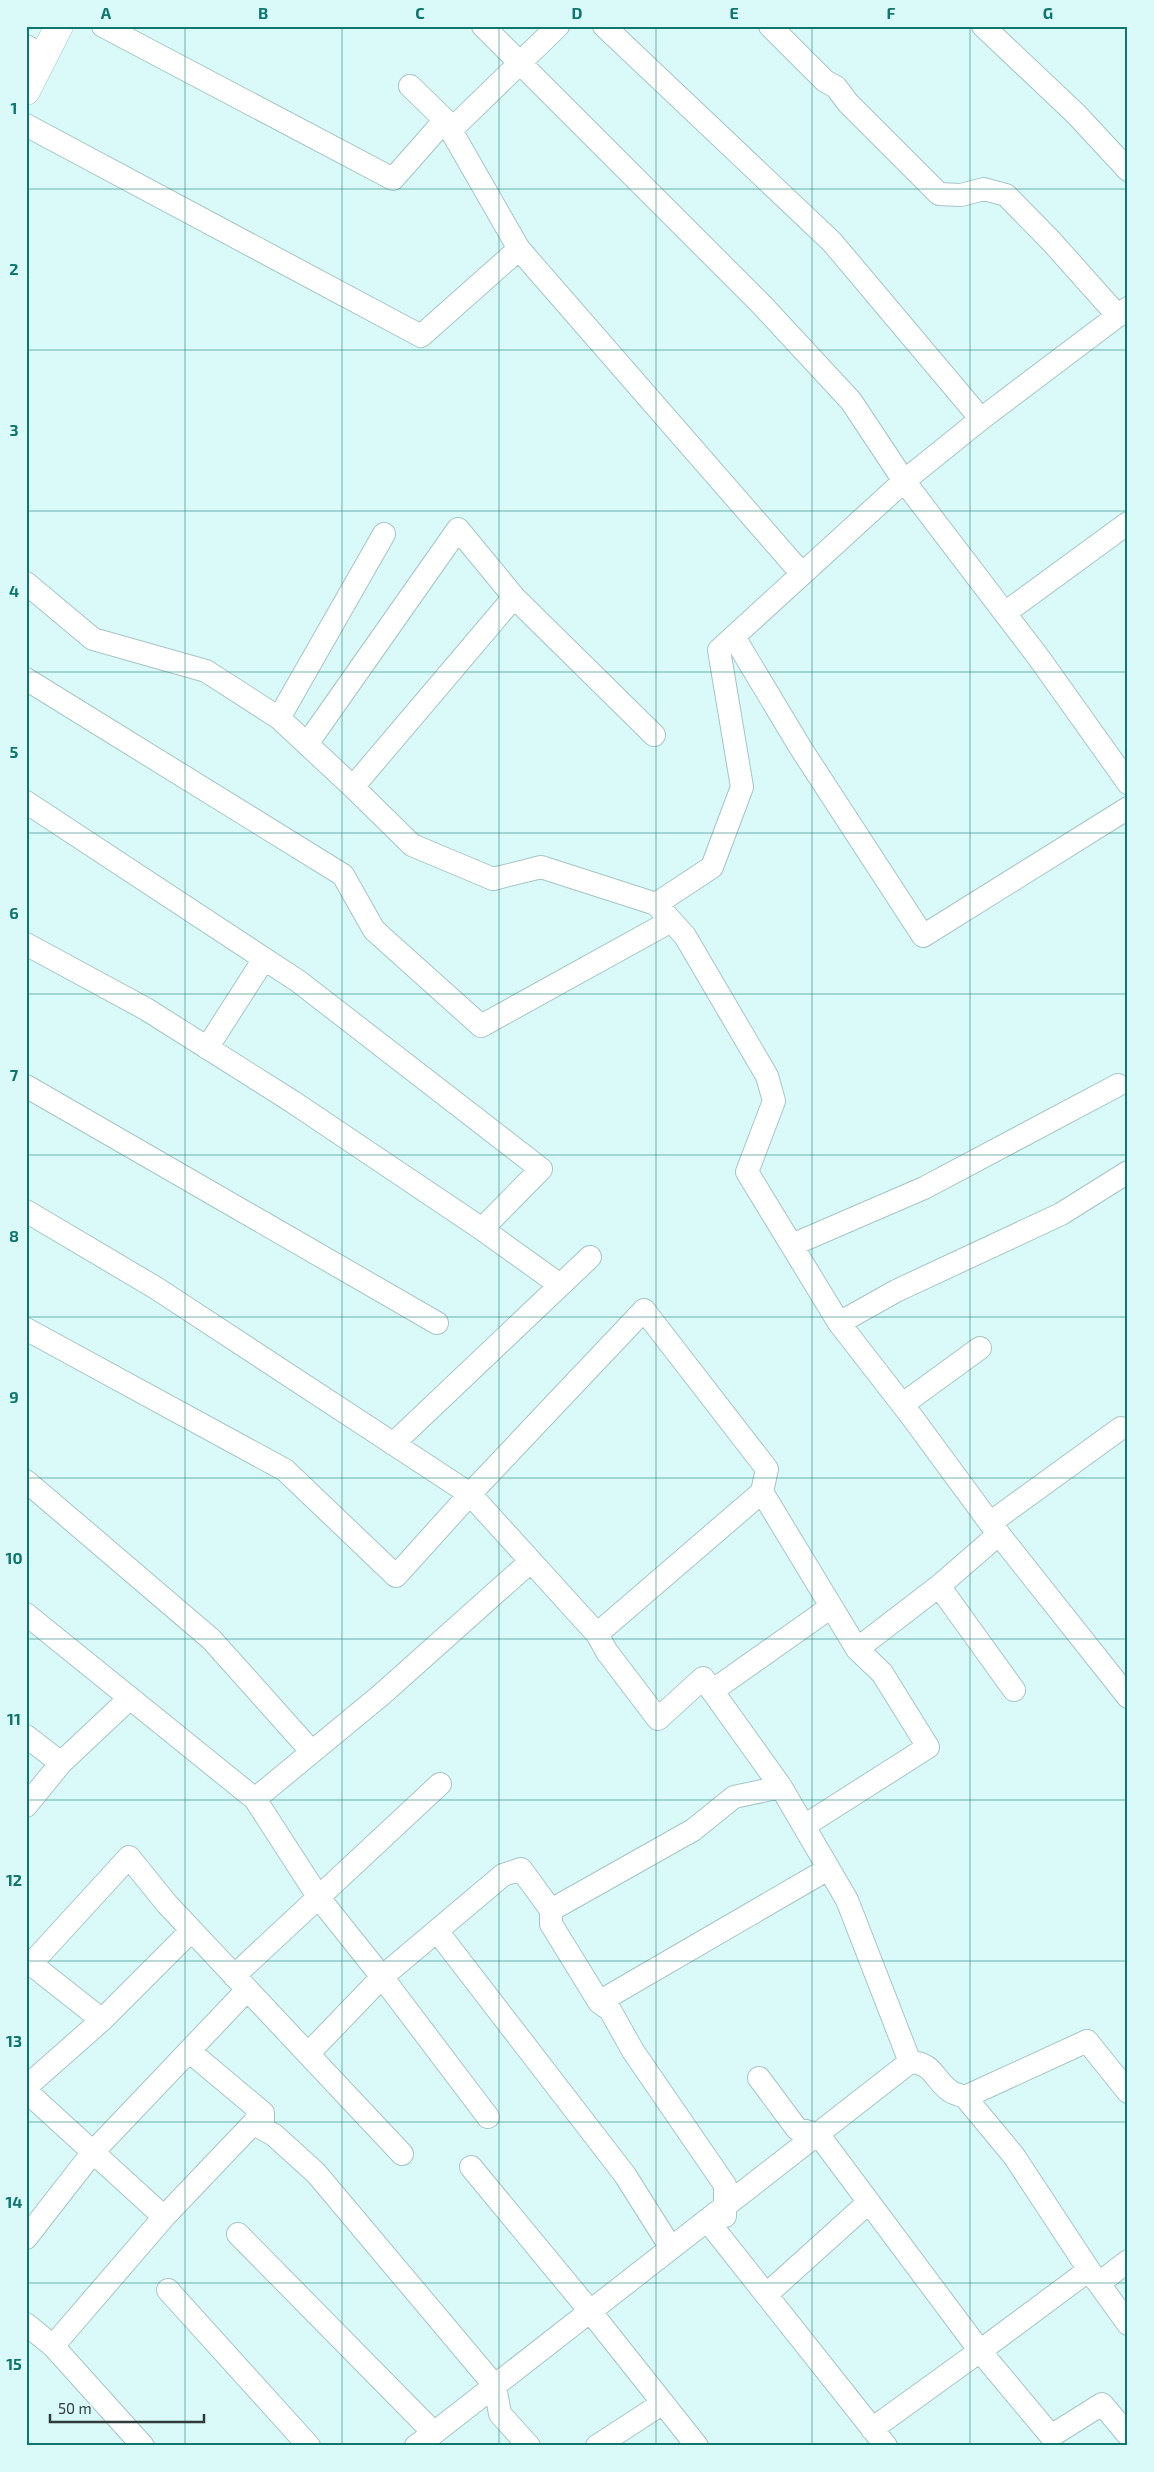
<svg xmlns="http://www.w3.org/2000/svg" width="1154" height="2472" font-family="'Exo 2',sans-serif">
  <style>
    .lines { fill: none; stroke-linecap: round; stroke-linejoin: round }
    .street-casing { stroke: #a5c5c4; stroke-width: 24 }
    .secondary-casing { stroke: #a5c5c4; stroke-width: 29 }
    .street { stroke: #fff; stroke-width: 22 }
    .secondary { stroke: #fff; stroke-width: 28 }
    .grid { fill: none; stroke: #0f766e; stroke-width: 1; stroke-opacity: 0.55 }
    .neatline { fill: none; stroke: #0f766e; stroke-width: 2 }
    .grid-label { font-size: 16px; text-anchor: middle; font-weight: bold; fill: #0f766e }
  </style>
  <rect width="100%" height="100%" fill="#d9faf9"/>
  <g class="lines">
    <defs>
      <path id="street" d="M103,26L393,179L445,120
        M604,26L832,242L981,419
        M770,26L825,81L836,87L848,103L939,194L961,195L984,189L1006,195L1052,242L1118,316
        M983,26L1076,114L1128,170
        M26,46L44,56
        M410,86L445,120L519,249L802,574
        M26,125L421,336L519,249
        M451,130L558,26
        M1128,308L981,419L904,481L1039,658L1128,783
        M26,583L93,639L206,671L279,718L353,787L412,845L493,879L541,867L656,904L712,867L742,787L719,650L904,481L851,401L761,304L483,26
        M1005,613L1128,523
        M734,637L800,747L923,936L1128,808
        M26,679L343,875L374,930L481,1026L671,921
        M279,718L384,534
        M307,744L458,529L514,597
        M353,787L514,597L654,735
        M26,802L298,981L541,1169L482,1229L293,1102L146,1009L26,944
        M656,904L685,936L767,1076L774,1101L747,1172L839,1323L912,1417L990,1523L1128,1697
        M207,1048L264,959
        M26,1086L437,1323
        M26,1211L156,1288L470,1494L644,1310L767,1469L762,1492L857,1649L882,1673L928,1747L804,1826
        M482,1229L560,1285
        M792,1245L924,1188L1118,1085
        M839,1323L896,1291L1061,1214L1128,1172
        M26,1329L285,1470L396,1576L470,1494L597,1634L607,1652L658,1719L703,1678L781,1787L847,1900L910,2062L434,2433
        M903,1404L980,1348
        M393,1444L590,1257
        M26,1481L211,1639L312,1752
        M990,1523L1121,1428
        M939,1586L1014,1690
        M26,1614L255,1799L381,1695L530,1562
        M597,1634L762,1492
        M857,1649L939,1586L999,1534
        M712,1691L831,1607
        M26,1736L61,1763
        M255,1799L319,1898L382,1977L488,2117
        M26,1806L61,1763L130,1698
        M551,1910L693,1830L734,1797L781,1787
        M437,1931L625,2175L671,2248
        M26,1960L102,2020
        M31,1964L129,1857L167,1904L402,2154
        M234,1976L440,1784
        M599,2002L828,1869
        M189,2051L263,2113V2129L274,2135L316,2173L495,2386L500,2414L529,2446
        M308,2054L382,1977L503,1875L521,1869L551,1910V1924L599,2002L610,2010L633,2051L725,2185V2216
        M910,2062C934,2063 934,2080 950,2091C954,2094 961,2095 965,2097L1087,2041L1128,2092
        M759,2078L797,2129L818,2134L980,2351L1089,2270L1128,2324
        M26,2087L102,2020L191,1931
        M26,2091L164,2217L263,2113
        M965,2097L1014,2156L1089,2270
        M471,2167L590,2311L697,2446
        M707,2220L886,2446
        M238,2234L434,2433L416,2446
        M26,2238L93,2152L247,1990
        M1096,2280L1102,2281L1128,2261
        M168,2290L309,2446
        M767,2294L869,2202
        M26,2324L53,2346L143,2446
        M53,2346L164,2217
        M872,2429L980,2351L1051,2436L1102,2404L1128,2435
        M597,2446L663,2403"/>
      <path id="secondary" d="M26,91L59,26"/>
    </defs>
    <use href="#street" class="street-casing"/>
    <use href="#secondary" class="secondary-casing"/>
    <use href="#street" class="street"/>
    <use href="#secondary" class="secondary"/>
  </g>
  <path class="grid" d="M185,26V2446M342,26V2446M499,26V2446M656,26V2446M812,26V2446M970,26V2446M26,189H1128M26,350H1128M26,511H1128M26,672H1128M26,833H1128M26,994H1128M26,1155H1128M26,1317H1128M26,1478H1128M26,1639H1128M26,1800H1128M26,1961H1128M26,2122H1128M26,2283H1128"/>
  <rect width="1154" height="2472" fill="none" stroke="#d9faf9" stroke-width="55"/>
  <path d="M50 2414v8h154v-8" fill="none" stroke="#2e3b3a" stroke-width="2.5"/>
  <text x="58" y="2414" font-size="15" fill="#2e3b3a" stroke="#d9faf9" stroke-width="4" paint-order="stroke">50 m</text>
  <rect x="28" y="28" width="1098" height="2416" class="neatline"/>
  <g class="grid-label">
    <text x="106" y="19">A</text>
    <text x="263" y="19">B</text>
    <text x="420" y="19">C</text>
    <text x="577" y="19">D</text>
    <text x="734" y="19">E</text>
    <text x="891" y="19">F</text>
    <text x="1048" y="19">G</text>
    <text x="14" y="114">1</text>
    <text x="14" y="275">2</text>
    <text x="14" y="436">3</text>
    <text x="14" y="597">4</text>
    <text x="14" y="758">5</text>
    <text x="14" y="919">6</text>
    <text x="14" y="1081">7</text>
    <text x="14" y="1242">8</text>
    <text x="14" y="1403">9</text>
    <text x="14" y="1564">10</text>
    <text x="14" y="1725">11</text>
    <text x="14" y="1886">12</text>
    <text x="14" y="2047">13</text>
    <text x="14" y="2208">14</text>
    <text x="14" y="2370">15</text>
  </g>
</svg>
